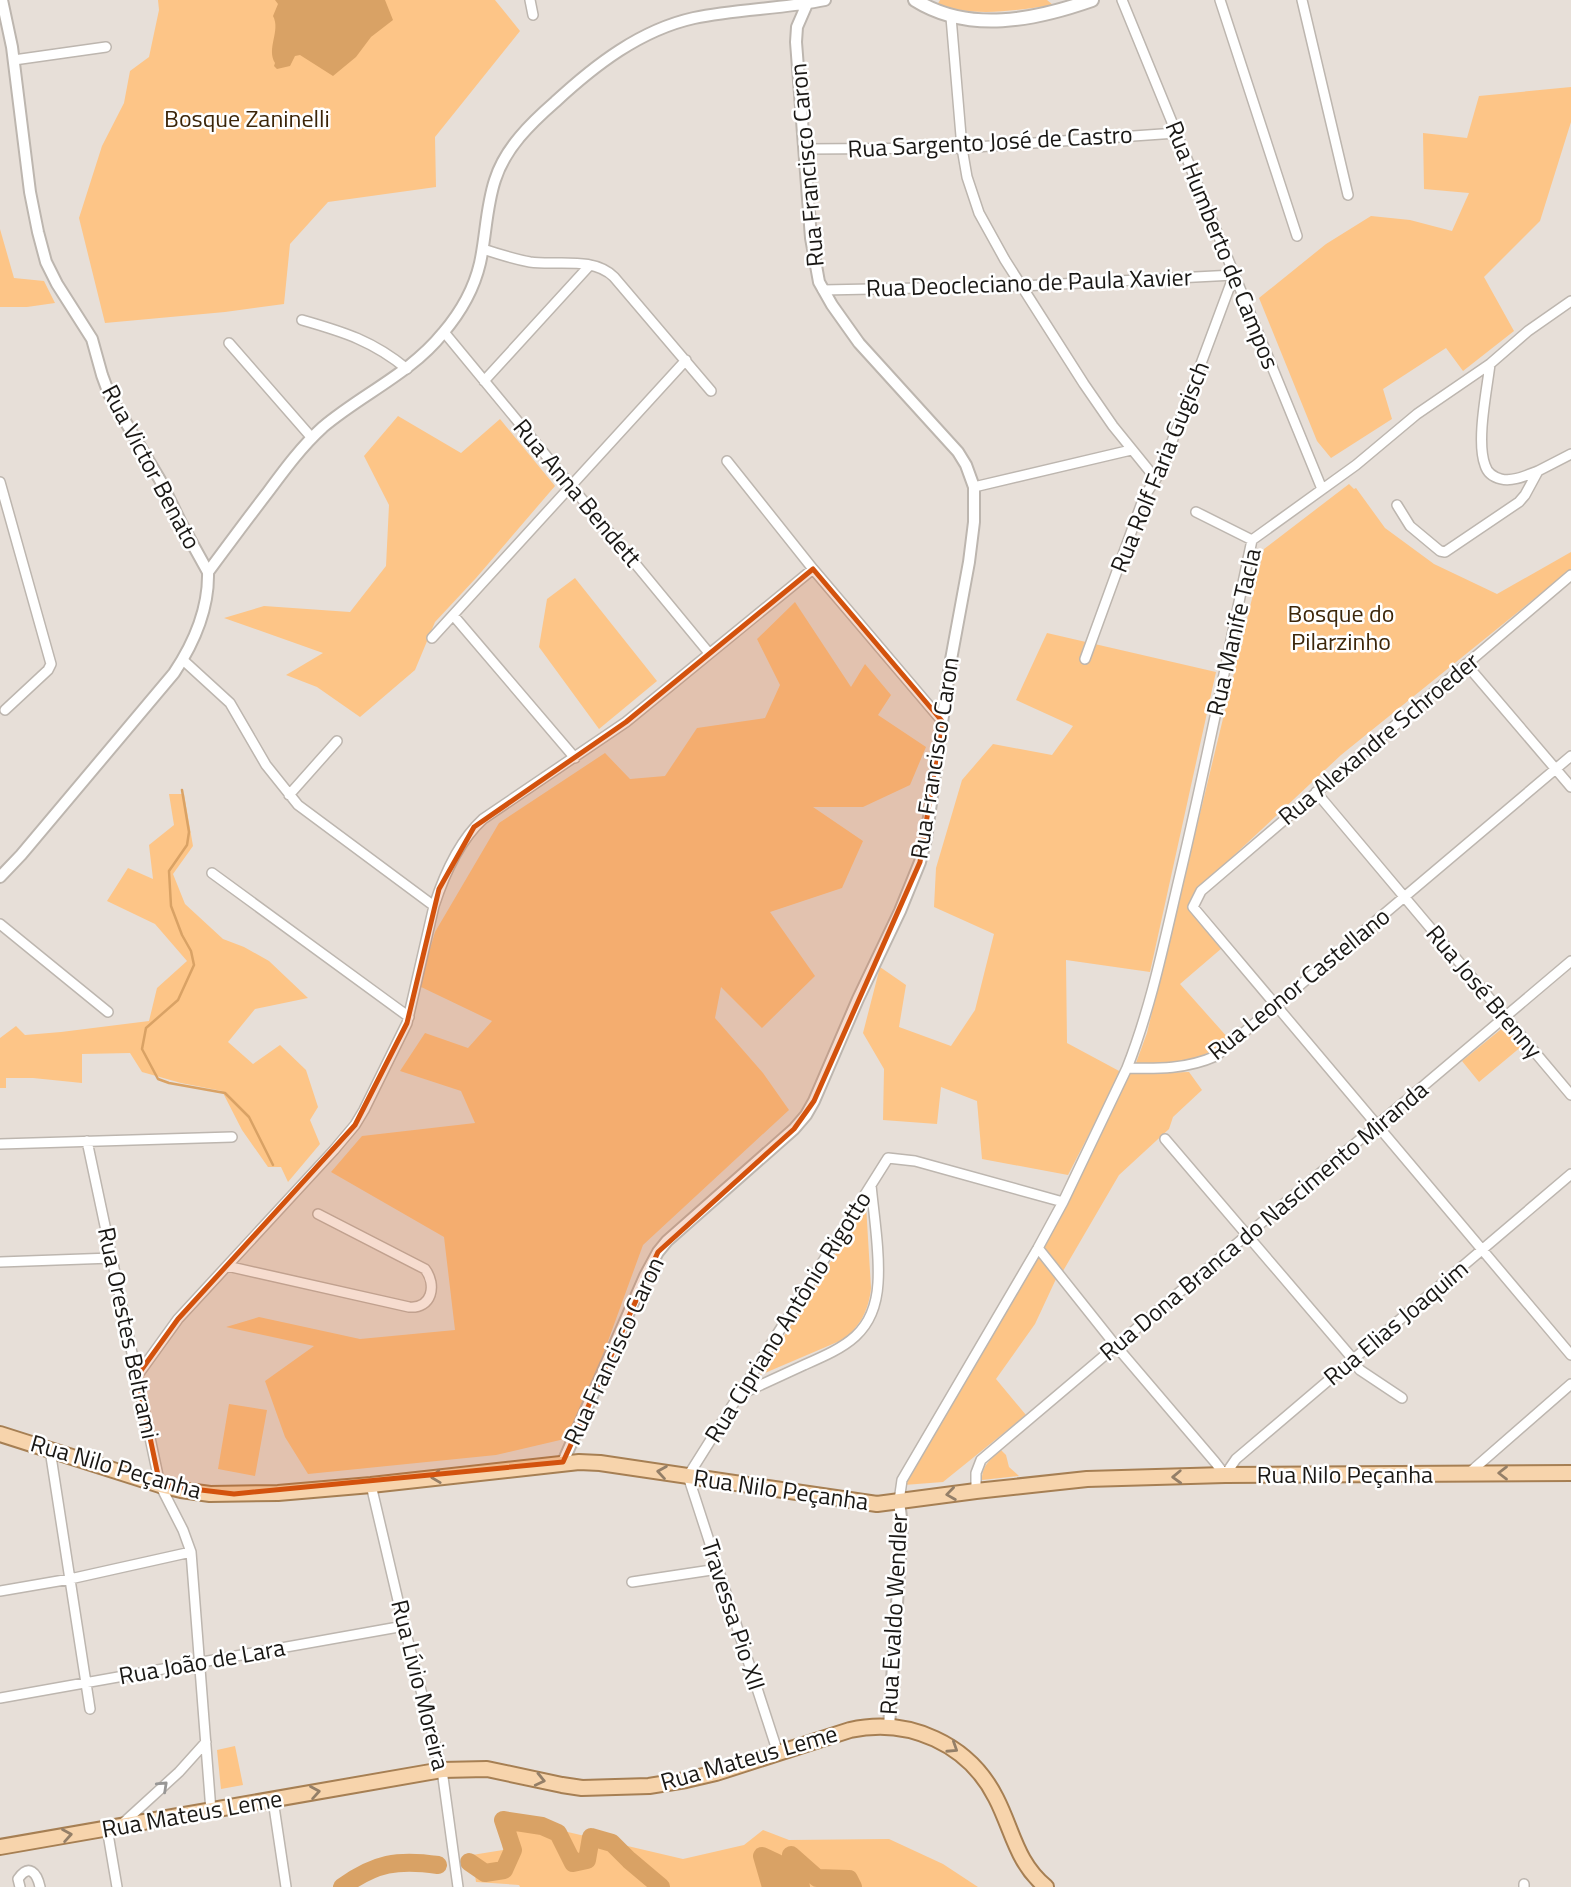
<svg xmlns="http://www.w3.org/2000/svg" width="1571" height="1887" font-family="'Titillium Web',sans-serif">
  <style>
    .green { fill: #fdc587 }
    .water { fill: #d9a265 }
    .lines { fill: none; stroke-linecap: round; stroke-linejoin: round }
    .stream { stroke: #d9a265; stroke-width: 2.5 }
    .river { stroke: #d9a265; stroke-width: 18 }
    .minor-casing { stroke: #bdb6af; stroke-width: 12 }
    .tertiary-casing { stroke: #bdb6af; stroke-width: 14 }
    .secondary-casing { stroke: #bdb6af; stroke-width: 16 }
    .primary-casing { stroke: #a67f53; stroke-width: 18 }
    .minor { stroke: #fff; stroke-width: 9 }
    .tertiary { stroke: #fff; stroke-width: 10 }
    .secondary { stroke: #fff; stroke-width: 12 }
    .primary { stroke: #f7d4ac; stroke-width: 14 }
    .oneway { stroke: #947f68 }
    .oneway2 { stroke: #989796 }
    .marked { fill: #d3520d; fill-opacity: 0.2; stroke: #d3520d; stroke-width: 5; stroke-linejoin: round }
    .labels { text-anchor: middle; stroke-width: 5; stroke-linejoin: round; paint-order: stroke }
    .park-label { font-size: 24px; fill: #3c260a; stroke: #fff }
    .street-label { font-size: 24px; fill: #1a1815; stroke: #fff }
  </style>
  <rect width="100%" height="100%" fill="#e7dfd8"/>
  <path class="green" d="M158,0H495L520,31L435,137L436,187L328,202L290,244L284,304L225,312L105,323L79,218L102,146L124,103L130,71L149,57L159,10Z
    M940,0H1047L1053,5C1012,11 977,17 937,5Z
    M1571,87V122L1540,221L1484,277L1514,331L1463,371L1446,348L1383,389L1392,419L1331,458L1317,441L1259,298L1326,244L1371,216L1410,220L1452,231L1469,193L1424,189L1423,133L1467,138L1479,96Z
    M0,229L14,278L44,281L55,303L27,307H0Z
    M398,416L461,453L500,419L555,486L476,578L435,622L415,670L360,717L317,687L286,675L323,653L224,618L264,606L350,612L386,566L389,505L364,456Z
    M1349,484L1354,489L1356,488L1385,528L1434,564L1497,594L1571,552V569L1341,755L1199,888L1188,905L1222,948L1180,984L1229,1039C1195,1065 1176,1064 1136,1063L1147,1033L1264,549Z
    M575,578L657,681L599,729L539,647L547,599Z
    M795,602L851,687L865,664L891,695L878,715L926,747L910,785L863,807H813L863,841L842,888L770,912L815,976L762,1028L721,987L715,1018L763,1073L789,1110L643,1245L573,1437L496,1455L308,1474L285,1437L265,1381L314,1346L226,1327L259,1317L360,1339L455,1330L444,1237L331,1172L362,1136L475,1123L461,1091L400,1071L425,1033L468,1048L492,1021L419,986L435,932L499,823L605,753L630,779L665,776L697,728L765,718L780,685L757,639Z
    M1047,633L1216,672L1150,972L1066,960L1067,1043L1121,1072L1068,1175L982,1159L977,1101L941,1087L937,1124L883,1120L884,1069L863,1033L880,967L906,985L899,1027L951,1046L975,1010L994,934L934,907L936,868L962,780L993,744L1052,755L1073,726L1016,700Z
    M169,794H184L193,846L173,874L185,904L223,939L244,947L269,961L308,998L255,1009L228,1042L253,1064L280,1045L306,1070L318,1107L310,1120L320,1144L288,1182L281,1167H268L242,1130L222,1091L181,1083L142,1072L130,1053L82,1054V1083L33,1078H6V1088H0V1038L16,1026L25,1035L61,1032L149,1021L157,988L187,961L155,924L107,901L128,868L153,879L149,845L174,825Z
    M1505,1026L1522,1046L1479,1082L1462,1061Z
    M1189,1072L1202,1090L1173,1117L1169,1129L1119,1175L1063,1271L1044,1248L1129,1074Z
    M866,1205L871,1288C869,1309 860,1328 842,1340L760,1375Z
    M1038,1257L1056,1279L1035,1324L996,1379L1026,1415L943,1482L904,1485Z
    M229,1404L267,1410L255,1476L218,1469Z
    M1001,1450L1006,1455L1009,1467L1019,1476L982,1480C982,1465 991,1459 1001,1450Z
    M235,1746L243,1785L221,1789L217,1750Z
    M499,1816L683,1859L744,1845L763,1830L789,1840L889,1839L943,1864L978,1887H520L519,1885L476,1882L472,1855L503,1850Z"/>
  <path class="water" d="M275,0H385L393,20L371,37L356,57L333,76L300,55L295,56L290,66L277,69L274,66L275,63C266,48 281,31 273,16L278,4Z"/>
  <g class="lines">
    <path class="stream" d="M182,790L189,832L187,845L169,871L171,906L182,935L191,951L194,965L178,1000L146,1028L142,1049L158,1079L169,1083L225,1093L249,1117L273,1165"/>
    <path class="river" d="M469,1862L485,1873L504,1870L513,1850L503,1820L542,1826L558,1833L573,1863L587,1860L591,1837L612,1843L629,1860L661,1887
      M342,1887C375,1863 398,1859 438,1865
      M771,1887L762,1856L777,1863L783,1887
      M801,1887L791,1855L817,1878L849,1879L853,1887"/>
    <defs>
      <path id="minor" d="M530,0L533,15
        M1122,0L1322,489
        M1220,0L1297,236
        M1302,0L1348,195
        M951,17L962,148L967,177L979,213L1005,260L1084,384L1113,426L1156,479
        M14,60L106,47
        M804,149L962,148L1176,133
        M483,249C498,254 514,259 530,262C556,266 593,256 614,277L711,391
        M823,290L1022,286L1234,275L1161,471L1144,497L1085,659
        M302,320C344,332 373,341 407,369
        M444,332L709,653
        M229,343L312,438
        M1490,364C1487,390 1476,441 1485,465C1487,472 1493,477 1501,479C1513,482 1527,475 1538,471
        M484,381L590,265
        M727,461L813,569L942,721
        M0,482L51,664L48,670L5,710
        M974,487L1131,450
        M1397,505L1410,526L1440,551L1445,552L1519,502L1525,495L1538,471L1571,454
        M1196,512L1252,540
        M1571,575L1201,891L1193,907L1571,1355
        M453,615L575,758
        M432,638L686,360
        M183,660L230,703L266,765L298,805L434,906
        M1466,664L1571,787
        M1316,792L1571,1095
        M289,795L337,741
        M212,873L409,1017
        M0,924L108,1012
        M1127,1068C1151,1007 1164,943 1179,879C1206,766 1228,653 1252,540L1356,465L1417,414L1490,364L1528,331L1571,301
        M1165,1139L1353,1359L1355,1364L1360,1370L1402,1398
        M87,1141L160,1485L183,1530L191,1552L211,1811
        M0,1144L232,1137
        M1038,1248L1116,1346L1215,1462L1225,1475L1236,1459L1571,1174
        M0,1262L112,1258
        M227,1266L409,1307C432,1309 437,1285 425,1269L318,1214
        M137,1376L178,1319L334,1150L355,1125L364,1110L407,1023L434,906C444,875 459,841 483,819L626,722L813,569
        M739,1395C761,1385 782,1375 804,1365C845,1347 875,1334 878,1283C880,1251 874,1217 871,1185
        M50,1450L90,1709
        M1469,1473L1571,1384
        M371,1485L404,1626L442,1770L458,1887
        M976,1491V1473L981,1460L1571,961
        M899,1501L902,1480L1038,1248L1063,1202L1127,1068C1158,1069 1187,1069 1216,1056L1571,756
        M632,1582L718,1569
        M0,1591L70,1579L191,1552
        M0,1698L404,1626
        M778,1753L688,1476L888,1158L915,1161L1063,1202
        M273,1800L286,1887
        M122,1824L179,1772L206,1742
        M107,1828L117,1887
        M20,1887L18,1879C29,1863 37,1873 40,1887
        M1524,1887V1884"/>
      <path id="tertiary" d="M2,0L12,47L30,192L38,232L46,262L57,284L92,339L102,375L109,394L160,480L182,525L208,572
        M0,877L21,855L174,673C194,643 209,608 208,572C228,545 248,518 268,492C285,469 302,446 323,427C362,394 410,374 443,333C460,313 474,289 480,263C486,236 486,207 495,180C505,148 531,123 555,102C595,65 640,30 694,18C737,9 782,9 825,0
        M563,1462L645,1276L658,1252L667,1241L794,1129L806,1115L814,1101L858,999L900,911L920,862L926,839L950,665L969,562L974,522V487L966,465L958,452L859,343L832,305L819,282L811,238L796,42L797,27L807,4
        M889,1727L902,1526L899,1501"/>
      <path id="secondary" d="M915,0C969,34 1035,20 1092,0"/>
      <path id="primary" d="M0,1434L160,1485L181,1490L210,1494L278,1493L371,1485L579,1462L600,1463L877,1504L976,1491L1087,1479L1225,1475L1571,1473
        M0,1847L442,1770L487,1769L562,1785L582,1788L649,1786L686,1780L716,1773L850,1730C909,1717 969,1744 996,1798C1013,1831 1016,1862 1046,1887"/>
    </defs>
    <use href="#minor" class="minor-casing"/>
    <use href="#tertiary" class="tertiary-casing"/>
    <use href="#secondary" class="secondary-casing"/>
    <use href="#primary" class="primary-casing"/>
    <use href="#minor" class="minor"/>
    <use href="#tertiary" class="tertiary"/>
    <use href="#secondary" class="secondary"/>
    <use href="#primary" class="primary"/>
  </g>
  <defs><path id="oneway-chevron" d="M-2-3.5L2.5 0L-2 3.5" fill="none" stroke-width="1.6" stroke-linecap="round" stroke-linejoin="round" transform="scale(1.75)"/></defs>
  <g class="oneway">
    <use href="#oneway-chevron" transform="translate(662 1472) rotate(-171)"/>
    <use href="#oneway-chevron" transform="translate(1503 1473) rotate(180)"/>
    <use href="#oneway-chevron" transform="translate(436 1477) rotate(173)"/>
    <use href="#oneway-chevron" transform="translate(1177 1477) rotate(178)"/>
    <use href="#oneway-chevron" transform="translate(951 1494) rotate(172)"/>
    <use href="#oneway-chevron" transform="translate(953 1748) rotate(33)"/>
    <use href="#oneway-chevron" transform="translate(540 1780) rotate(13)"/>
    <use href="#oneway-chevron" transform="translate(315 1792) rotate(-10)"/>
    <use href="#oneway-chevron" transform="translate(67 1835) rotate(-10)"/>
  </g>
  <use class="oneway2" href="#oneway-chevron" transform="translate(163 1786) rotate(-43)"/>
  <path class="marked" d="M813,569L942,721L920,862L814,1101L794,1129L658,1252L563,1462L234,1494L160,1485L137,1376L178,1319L355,1125L407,1023L439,889L474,827L626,722Z"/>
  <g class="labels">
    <g class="park-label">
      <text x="247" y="127">Bosque Zaninelli</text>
      <text x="1341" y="622">Bosque do<tspan x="1341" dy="28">Pilarzinho</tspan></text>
    </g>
    <g class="street-label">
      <text transform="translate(990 142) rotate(-3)" y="8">Rua Sargento José de Castro</text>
      <text transform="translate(807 165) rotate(-95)" y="8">Rua Francisco Caron</text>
      <text transform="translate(1222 245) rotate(68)" y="8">Rua Humberto de Campos</text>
      <text transform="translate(1029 283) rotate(-2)" y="8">Rua Deocleciano de Paula Xavier</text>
      <text transform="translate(151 467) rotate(62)" y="8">Rua Victor Benato</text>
      <text transform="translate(1160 467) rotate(-68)" y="8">Rua Rolf Faria Gugisch</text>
      <text transform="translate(577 493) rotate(50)" y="8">Rua Anna Bendett</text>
      <text transform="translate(1234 632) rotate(-77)" y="8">Rua Manife Tacla</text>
      <text transform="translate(1379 739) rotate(-40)" y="8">Rua Alexandre Schroeder</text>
      <text transform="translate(935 758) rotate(-81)" y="8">Rua Francisco Caron</text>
      <text transform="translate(1299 984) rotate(-39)" y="8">Rua Leonor Castellano</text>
      <text transform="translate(1484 992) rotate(50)" y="8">Rua José Brenny</text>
      <text transform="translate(1264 1221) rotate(-40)" y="8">Rua Dona Branca do Nascimento Miranda</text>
      <text transform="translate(788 1317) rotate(-58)" y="8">Rua Cipriano Antônio Rigotto</text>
      <text transform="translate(1396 1323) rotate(-40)" y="8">Rua Elias Joaquim</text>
      <text transform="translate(128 1333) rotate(78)" y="8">Rua Orestes Beltrami</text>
      <text transform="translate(614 1351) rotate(-65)" y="8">Rua Francisco Caron</text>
      <text transform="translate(116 1467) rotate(16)" y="8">Rua Nilo Peçanha</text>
      <text x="1345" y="1483">Rua Nilo Peçanha</text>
      <text transform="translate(781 1490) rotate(8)" y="8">Rua Nilo Peçanha</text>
      <text transform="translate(894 1614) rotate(-87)" y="8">Rua Evaldo Wendler</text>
      <text transform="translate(733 1615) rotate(72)" y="8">Travessa Pio XII</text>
      <text transform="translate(202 1662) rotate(-10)" y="8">Rua João de Lara</text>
      <text transform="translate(420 1685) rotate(76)" y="8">Rua Lívio Moreira</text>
      <text transform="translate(749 1758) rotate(-16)" y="8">Rua Mateus Leme</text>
      <text transform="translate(192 1814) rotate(-10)" y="8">Rua Mateus Leme</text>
    </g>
  </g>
</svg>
